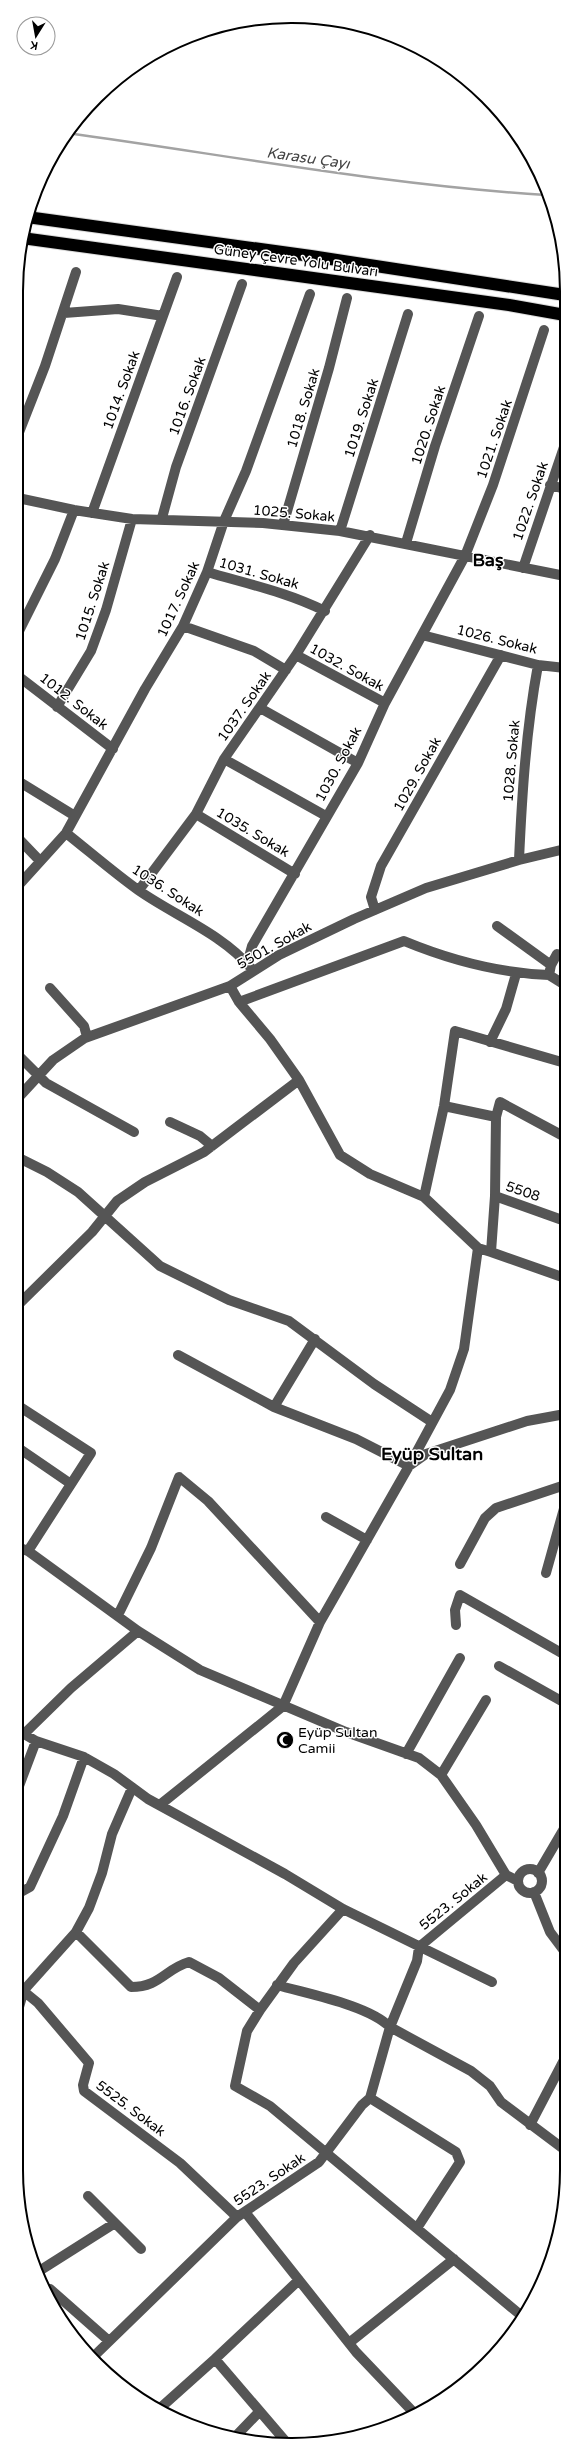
<svg xmlns="http://www.w3.org/2000/svg" width="583" height="2461" font-family="'Varela Round',sans-serif">
  <style>
    .lines { fill: none; stroke-linecap: round; stroke-linejoin: round }
    .stream { stroke: #a3a3a3; stroke-width: 2.5 }
    .highway-casing { stroke: #dbdbdb; stroke-width: 14 }
    .minor { stroke: #555; stroke-width: 10 }
    .highway { stroke: #000; stroke-width: 12 }
    .labels { text-anchor: middle; stroke-width: 3; stroke-linejoin: round; paint-order: stroke }
    .street-label { font-size: 14px; fill: #000; stroke: #fff }
    .poi-label { font-size: 14px; fill: #000; stroke: #fff; text-anchor: start }
    .water-label { font-size: 15px; font-style: italic; fill: #444; stroke: #fff }
    .district-label { font-size: 18px; font-weight: bold; fill: #000; stroke: #fff }
    .rim { fill: none; stroke: #000; stroke-width: 2 }
  </style>
  <rect width="100%" height="100%" fill="#fff"/>
  <g class="lines">
    <path class="stream" d="M67,133C227,155 385,185 546,195"/>
    <defs>
      <path id="highway" d="M27,217L311,256L565,295
        M22,238L509,305L565,315"/>
    </defs>
    <use href="#highway" class="highway-casing"/>
    <path class="minor" d="M64,313L118,309L163,316
      M18,435L45,366L76,272
      M550,485L565,489
      M18,498L74,510L132,519L263,523L340,531L565,576
      M92,513L177,277
      M162,518L176,467L242,284
      M283,525L329,368L347,298
      M340,531L408,314
      M406,543L435,446L479,316
      M523,568L565,444
      M207,572C248,584 287,592 325,611
      M183,626L254,651L286,670
      M18,633L55,559L74,510
      M422,635L538,665L565,668
      M296,655L385,703
      M18,676L113,749
      M57,707L91,651L106,610L132,519
      M260,708L358,763
      M224,759L326,816
      M18,781L75,816
      M196,814L295,874
      M66,833C90,852 113,872 138,890C175,916 221,933 251,968
      M18,838L40,861
      M519,860C522,794 526,730 538,665
      M18,886L66,833L145,689L183,626L207,572L224,521L246,471L310,294
      M139,890L196,814L224,759L296,655L370,535
      M375,910L371,897L381,866L501,655
      M497,926L551,965L549,975L565,985
      M247,964L252,946L358,763L385,703L465,556L493,485L544,330
      M551,965L557,954L565,956
      M230,986L239,1002L270,1039L299,1080L340,1155L370,1174L424,1197L478,1248L491,1252
      M50,988L84,1026L87,1037
      M239,1002L404,941C450,960 500,973 549,975
      M490,1042L506,1009L516,974
      M17,1054L46,1083L134,1132
      M17,1099L53,1060L85,1038L230,986L279,955L354,919L426,888L519,860L565,849
      M444,1106L496,1117
      M170,1122L200,1136L212,1146
      M17,1157L47,1172L78,1192L160,1266L229,1300L289,1321L374,1384L432,1422
      M495,1196L565,1221
      M424,1197L444,1106L455,1031L565,1063
      M565,1278L491,1252L495,1196L496,1117L500,1102L565,1137
      M17,1306L92,1232L117,1201L145,1182L204,1152L299,1080
      M315,1339L274,1407L356,1439L409,1466L426,1454L527,1421L565,1414
      M178,1355L274,1407
      M17,1405L91,1453L28,1551
      M17,1447L71,1484
      M326,1517L367,1540
      M17,1547L28,1551L138,1631L200,1670L346,1732L419,1758L441,1775L476,1825L506,1875
      M460,1564L485,1518L496,1508L565,1485
      M546,1573L565,1505
      M118,1615L151,1548L179,1477L208,1501L320,1622
      M456,1625L455,1610L460,1595L565,1655
      M499,1666L565,1703
      M17,1734H24L36,1741L84,1757L114,1774L148,1799L285,1874L343,1909L492,1982
      M24,1734L71,1688L138,1631
      M406,1754L460,1658
      M441,1775L486,1700
      M16,1794L36,1741
      M161,1804L283,1706L320,1622L409,1466L450,1390L464,1349L478,1248
      M518 1881a12 12 0 1 1 24 0a12 12 0 1 1-24 0Z
      M538,1873L565,1827
      M16,1887L21,1892L30,1887L63,1816L84,1757
      M534,1892L550,1932L565,1952
      M343,1909L294,1963L260,2010L247,2031L235,2086L270,2106L523,2317
      M76,1932L131,1987C160,1987 165,1969 189,1962L219,1978L260,2010
      M16,1985L38,2003L89,2063L83,2085L84,2091L180,2163L237,2217
      M277,1985C308,1994 368,2005 390,2027L471,2071L490,2086L501,2102L565,2150
      M16,2017L24,1990L76,1932L89,1908L102,1873L112,1834L132,1788
      M370,2098L456,2152L460,2162L417,2228
      M530,2125L565,2058
      M88,2196L141,2249
      M245,2212L356,2352L416,2415
      M36,2273L115,2223
      M50,2289L109,2341
      M349,2343L454,2259
      M92,2358L237,2217L319,2162L362,2105L370,2098L390,2027L417,1961L419,1947L506,1875L518,1881
      M215,2359L299,2280
      M158,2410L215,2359L287,2443
      M234,2438L259,2412"/>
    <use href="#highway" class="highway"/>
  </g>
  <defs>
    <symbol id="mosque-disc" viewBox="-11 -11 22 22"><circle r="9.5" fill="#000" stroke="#fff"/><path d="M3.5-4.9A6 6 0 1 0 3.5 4.9A5 5 0 1 1 3.5-4.9Z" fill="#fff"/></symbol>
  </defs>
  <g fill-rule="evenodd">
    <use href="#mosque-disc" x="275" y="1730" width="20" height="20"/>
  </g>
  <g class="labels">
    <g class="street-label">
      <text transform="translate(296 260) rotate(8)" y="5">Güney Çevre Yolu Bulvarı</text>
      <text transform="translate(121 390) rotate(-70)" y="5">1014. Sokak</text>
      <text transform="translate(187 396) rotate(-70)" y="5">1016. Sokak</text>
      <text transform="translate(303 408) rotate(-73)" y="5">1018. Sokak</text>
      <text transform="translate(361 418) rotate(-72)" y="5">1019. Sokak</text>
      <text transform="translate(428 425) rotate(-72)" y="5">1020. Sokak</text>
      <text transform="translate(494 439) rotate(-71)" y="5">1021. Sokak</text>
      <text transform="translate(530 501) rotate(-71)" y="5">1022. Sokak</text>
      <text transform="translate(294 513) rotate(5)" y="5">1025. Sokak</text>
      <text transform="translate(259 573) rotate(16)" y="5">1031. Sokak</text>
      <text transform="translate(178 599) rotate(-65)" y="5">1017. Sokak</text>
      <text transform="translate(92 601) rotate(-72)" y="5">1015. Sokak</text>
      <text transform="translate(497 639) rotate(14)" y="5">1026. Sokak</text>
      <text transform="translate(347 667) rotate(29)" y="5">1032. Sokak</text>
      <text transform="translate(74 701) rotate(38)" y="5">1012. Sokak</text>
      <text transform="translate(244 706) rotate(-55)" y="5">1037. Sokak</text>
      <text transform="translate(511 761) rotate(-85)" y="5">1028. Sokak</text>
      <text transform="translate(338 764) rotate(-62)" y="5">1030. Sokak</text>
      <text transform="translate(417 774) rotate(-61)" y="5">1029. Sokak</text>
      <text transform="translate(253 832) rotate(31)" y="5">1035. Sokak</text>
      <text transform="translate(168 890) rotate(33)" y="5">1036. Sokak</text>
      <text transform="translate(274 945) rotate(-29)" y="5">5501. Sokak</text>
      <text transform="translate(523 1191) rotate(19)" y="5">5508</text>
      <text transform="translate(453 1901) rotate(-39)" y="5">5523. Sokak</text>
      <text transform="translate(131 2108) rotate(37)" y="5">5525. Sokak</text>
      <text transform="translate(269 2179) rotate(-34)" y="5">5523. Sokak</text>
    </g>
    <g class="poi-label">
      <text x="298" y="1737">Eyüp Sultan<tspan x="298" dy="16">Camii</tspan></text>
    </g>
    <g class="water-label">
      <text transform="translate(308 158) rotate(8)" y="5">Karasu Çayı</text>
    </g>
    <g class="district-label">
      <text x="488" y="566">Baş</text>
      <text x="432" y="1460">Eyüp Sultan</text>
    </g>
  </g>
  <path d="M0 0H583V2461H0ZM291 23H292A268 268 0 0 1 560 291V2170A268 268 0 0 1 292 2438H291A268 268 0 0 1 23 2170V291A268 268 0 0 1 291 23Z" fill="#fff" fill-rule="evenodd"/>
  <path class="rim" d="M291 23H292A268 268 0 0 1 560 291V2170A268 268 0 0 1 292 2438H291A268 268 0 0 1 23 2170V291A268 268 0 0 1 291 23Z"/>
  <g transform="translate(36 36) rotate(191)"><circle r="19" fill="#ffffff" stroke="#999999"/>
  <path d="M0-3L7 15L0 10L-7 15Z" fill="#000000"/>
  <text y="-6" font-size="11" font-weight="bold" text-anchor="middle" fill="#000000">K</text>
  </g>
</svg>
